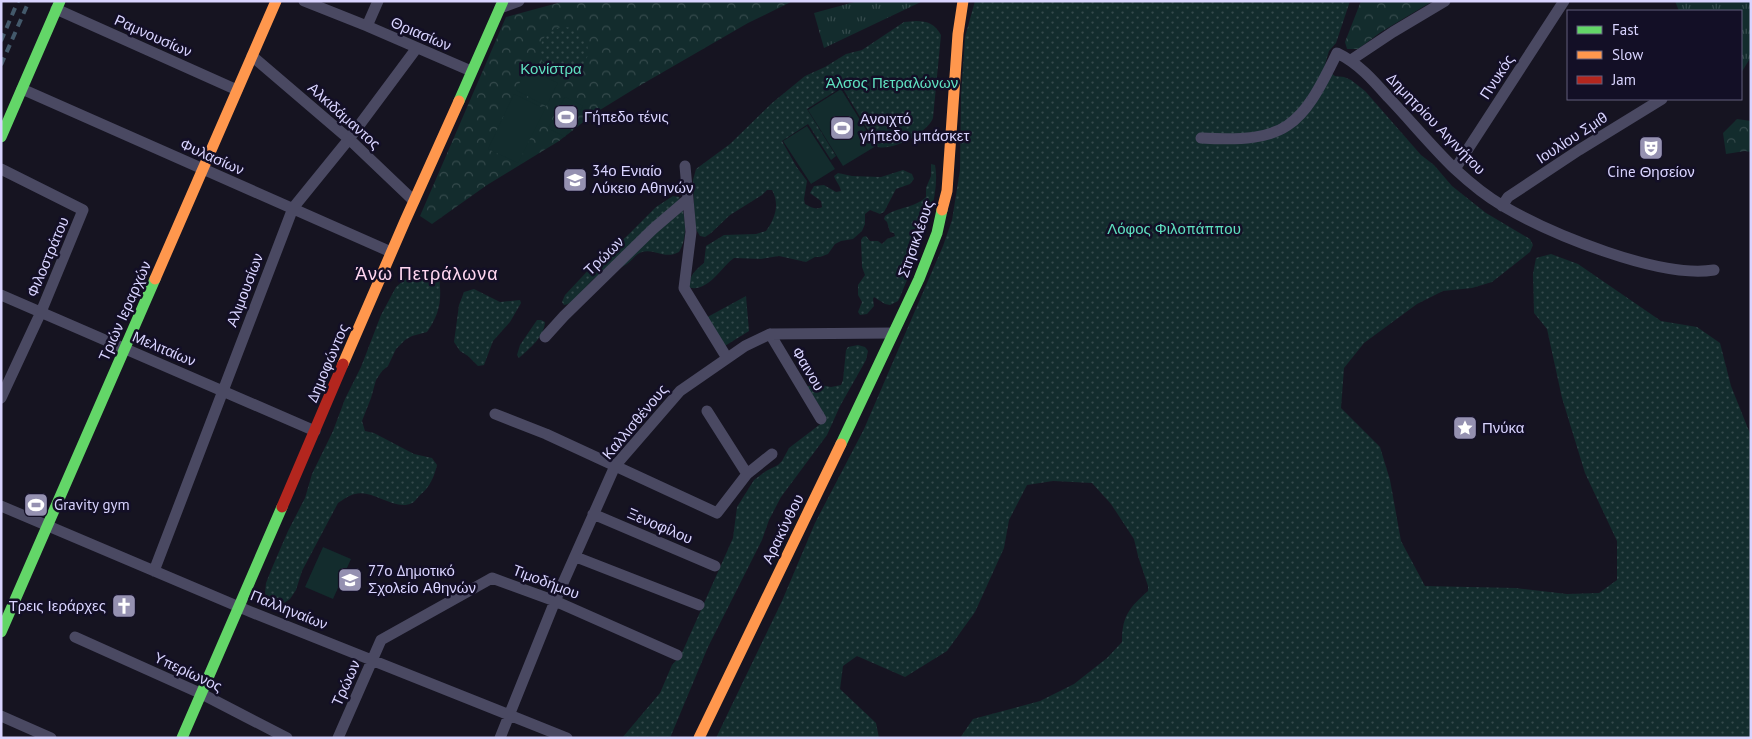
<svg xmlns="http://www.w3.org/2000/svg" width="1752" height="739" font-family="'PT Sans',sans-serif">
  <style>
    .grass { fill: url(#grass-tufts) }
    .forest { fill: url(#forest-crowns) }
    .park { fill: url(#park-dots) }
    .pitch { fill: #132c2d }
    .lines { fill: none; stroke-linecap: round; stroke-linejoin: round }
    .street { stroke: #4a4962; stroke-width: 11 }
    .fast { stroke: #63d668; stroke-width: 11 }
    .slow { stroke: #ff974d; stroke-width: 11 }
    .jam { stroke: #b3261e; stroke-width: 11 }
    .rail { stroke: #43596b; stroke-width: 4; stroke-dasharray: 8 6; stroke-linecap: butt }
    .labels { text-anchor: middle; stroke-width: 5; stroke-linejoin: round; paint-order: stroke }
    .street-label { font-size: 15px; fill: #d9d4ff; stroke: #130f26 }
    .park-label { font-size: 15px; fill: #5fe0c0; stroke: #130f26 }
    .poi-label { font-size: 15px; fill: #d9d4ff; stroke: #130f26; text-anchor: start }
    .quarter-label { font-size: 18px; letter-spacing: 1px; fill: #ffd6f0; stroke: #130f26 }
  </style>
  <defs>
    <pattern id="grass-tufts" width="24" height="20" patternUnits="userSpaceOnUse" patternTransform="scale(1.25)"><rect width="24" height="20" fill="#132c2d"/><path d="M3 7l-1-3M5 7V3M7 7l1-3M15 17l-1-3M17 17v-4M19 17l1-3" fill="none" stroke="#354a4c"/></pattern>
    <pattern id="forest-crowns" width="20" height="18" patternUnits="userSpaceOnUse" patternTransform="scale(1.25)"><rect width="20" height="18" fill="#132c2d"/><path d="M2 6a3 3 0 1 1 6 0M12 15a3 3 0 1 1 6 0" fill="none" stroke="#354a4c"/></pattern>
    <pattern id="park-dots" width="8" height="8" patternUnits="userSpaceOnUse" patternTransform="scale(1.25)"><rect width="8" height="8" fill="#132c2d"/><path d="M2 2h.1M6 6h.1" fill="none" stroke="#354a4c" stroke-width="1.8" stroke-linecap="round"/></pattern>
  </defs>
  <rect width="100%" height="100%" fill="#161421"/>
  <path class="grass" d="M858,1H923L824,48L814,13Z
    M1675,1H1751V57L1741,73V11H1679Z"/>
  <path class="forest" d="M565,1H793L748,23L639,86L595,113L559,141L487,185L432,224L420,216L506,17Z
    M1361,1H1433L1381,32L1358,49H1347L1345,42Z
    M1737,119L1751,121V152L1745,151L1726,154L1723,133Z"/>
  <path class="park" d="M975,1H1350L1336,43L1329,51L1324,68L1335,76L1344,77L1351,80L1365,91L1421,155L1434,165L1452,186L1486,213L1530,239L1533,245L1530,252L1492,282L1472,288L1443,291L1417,304L1364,343L1344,368L1341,408L1380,447L1390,480L1401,541L1425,586L1515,588L1567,594L1599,593L1617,580V541L1585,473L1562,398L1547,329L1534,313L1533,274L1536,258L1551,254L1578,264L1661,321L1697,327L1720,343L1731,386L1751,436V738H960L973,719L1040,701L1074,684L1107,658L1122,642C1122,616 1129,608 1148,591V586L1138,556L1134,539L1111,504L1092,483L1053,481L1027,485L1009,520L1004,548L975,612L947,651L905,677L857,656L843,666L840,689L876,723L879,738H716L782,601L815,523L864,429L943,246L952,220L960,170L961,95L965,37Z
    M916,21C928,21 935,24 941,35L933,118C928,132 893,151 878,147L842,87L807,109L836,156L831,160L808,124L782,141L796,166L807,181L804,199L805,204C812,208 816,210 822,207L821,201L810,193L814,186L824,185L836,192L841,191C840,185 836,182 834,176L838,173L852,176L881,177L903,170L912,174L914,179L910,184L896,189L884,212L880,214L870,210L865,214V224L862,231L853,239L841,241L835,244L828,254L820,257H815L806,262L779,256L761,259L734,258C721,267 708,294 687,287C690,276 695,270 704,263L706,246L724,235L756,234L766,231C775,219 780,204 772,190H767L762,195L730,215L711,233L705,237L700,236L695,228L693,180L696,169L730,144L772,103L805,76L825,67L846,54L862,50L904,22Z
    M540 51a24 24 0 1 1 48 0a24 24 0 1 1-48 0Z
    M931,164L935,165C942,201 914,263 900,297L898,301L890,305L885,304L874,297L873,299L874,306L867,314L860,315L858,312L862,302L858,295V285L865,275L862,267L861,240L863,237L866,236L870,241H878L882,244L887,239L895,236L894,233L890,232L887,222L884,219L885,216C897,207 915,208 926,197V188L931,176Z
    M673,196L679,197C685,213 689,236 679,252C664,260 655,248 642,252C635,254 632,261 627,264C617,271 604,270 595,278C584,286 578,303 564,305L562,302L565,295L595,263L627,236L656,207Z
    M423,270L434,272L439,277C442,300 440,313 427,332L412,336L405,340L396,349L388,366L382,371L376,380L371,398L362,421L365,431L374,433L414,454L432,458L437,465C434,477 430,487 420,495C417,498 415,502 412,503C396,512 373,489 355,494C349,495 343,500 338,503L302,571L296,590L290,599L284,603H276L267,598L265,593L266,583L272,568L288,531L305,498L312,474L333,431L345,399L361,367L381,315L396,287L410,275Z
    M474,289L500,302L520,300L521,303L510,322L493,341L484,365L478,366L468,356L460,351L454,342L459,305L464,292Z
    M746,296L749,331L720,349L702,320Z
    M537,320H541L545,322C544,337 530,348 519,358L517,355L520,345Z
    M858,345L865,347L868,351L866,360L840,406L827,435L781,497L769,520L762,540L708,647L670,738H622L660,693L672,665L681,655L733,538L737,507L754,480L766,471L778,465L782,461L789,448L823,422C825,407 813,399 806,386H810L813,389H817L821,385L831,387L841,385L843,380L846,350L848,347Z"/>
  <path class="pitch" d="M527,68L558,83L546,106L516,90Z
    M841,89L876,146L843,166L808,110Z
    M514,94L545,109L518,163L488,149Z
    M565,97L583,106L565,137L548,128Z
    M807,126L835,169L811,184L783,141Z
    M323,547L351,559L333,599L305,587Z"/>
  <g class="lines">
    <path class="street" d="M304,1L367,26L471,71
      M500,8L519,1
      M56,9L237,90
      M367,26L378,1
      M252,56L349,139L414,201
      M1351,60L1393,32L1445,1
      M22,89L391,252
      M1201,138C1286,143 1301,128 1337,53C1358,63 1373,80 1388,97C1411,121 1432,147 1455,169C1470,183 1486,196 1503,206C1551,234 1660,279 1714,270
      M685,166L691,232L684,288L727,358
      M1,169L83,210L41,312L1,398
      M1455,169L1564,1
      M1502,206L1508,197L1579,150L1662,99
      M1,295L315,431
      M770,334L821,419
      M545,337L564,316L653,229L688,199
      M707,411L747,474
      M495,414L546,434L717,513L747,474L772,454
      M1,506L251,612L567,738
      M593,514L715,566
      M576,557L699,605
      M154,571L293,208L349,139L416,49
      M75,637L202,694L287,738
      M1,716L51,738
      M338,738L381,640L492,578L555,601L677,655
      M500,738L555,601L615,466L680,391L745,346L770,334L893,333"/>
    <path class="fast" d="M459,101L503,1
      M1,137L60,1
      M841,444L919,279L937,233L942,210
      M1,632L155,279
      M182,738L282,507"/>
    <path class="slow" d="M942,210L947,191L958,34L963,1
      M155,279L276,1
      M343,364L405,221L459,101
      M699,738L841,444"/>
    <path class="jam" d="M282,507L343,364"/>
    <path class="rail" d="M1,41L18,1
      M1,65L29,1"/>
  </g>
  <defs>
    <symbol id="stadium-square" viewBox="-11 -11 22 22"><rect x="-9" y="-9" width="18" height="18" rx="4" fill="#9591b1" stroke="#130f26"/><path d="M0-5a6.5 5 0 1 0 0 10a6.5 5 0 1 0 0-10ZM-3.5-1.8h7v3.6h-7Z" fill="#fff"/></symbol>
    <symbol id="theatre-square" viewBox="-11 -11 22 22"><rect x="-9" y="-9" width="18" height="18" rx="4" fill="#9591b1" stroke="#130f26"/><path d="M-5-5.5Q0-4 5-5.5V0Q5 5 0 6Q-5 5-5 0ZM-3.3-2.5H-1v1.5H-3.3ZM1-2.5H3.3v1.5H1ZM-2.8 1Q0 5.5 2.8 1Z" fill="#fff"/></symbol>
    <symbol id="school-square" viewBox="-11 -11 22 22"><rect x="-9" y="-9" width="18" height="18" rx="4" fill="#9591b1" stroke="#130f26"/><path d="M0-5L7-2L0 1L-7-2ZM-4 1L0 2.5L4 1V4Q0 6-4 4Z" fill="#fff"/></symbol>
    <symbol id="sight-square" viewBox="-11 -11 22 22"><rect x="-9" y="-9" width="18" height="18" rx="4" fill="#9591b1" stroke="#130f26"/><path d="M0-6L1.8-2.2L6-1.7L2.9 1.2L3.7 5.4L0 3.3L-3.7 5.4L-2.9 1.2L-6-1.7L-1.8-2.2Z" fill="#fff"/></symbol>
    <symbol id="church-square" viewBox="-11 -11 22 22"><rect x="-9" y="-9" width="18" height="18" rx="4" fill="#9591b1" stroke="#130f26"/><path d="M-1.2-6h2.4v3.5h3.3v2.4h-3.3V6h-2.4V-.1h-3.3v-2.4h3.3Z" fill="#fff"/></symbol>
  </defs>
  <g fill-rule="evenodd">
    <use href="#stadium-square" x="552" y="103" width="28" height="28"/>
    <use href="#stadium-square" x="828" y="114" width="28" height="28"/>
    <use href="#theatre-square" x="1637" y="134" width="28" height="28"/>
    <use href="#school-square" x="561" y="166" width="28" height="28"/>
    <use href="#sight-square" x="1451" y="414" width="28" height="28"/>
    <use href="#stadium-square" x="22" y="491" width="28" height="28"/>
    <use href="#school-square" x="336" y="566" width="28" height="28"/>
    <use href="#church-square" x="110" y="592" width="28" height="28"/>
  </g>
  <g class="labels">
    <g class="street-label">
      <text transform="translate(421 34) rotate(23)" y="5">Θριασίων</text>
      <text transform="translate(153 36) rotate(24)" y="5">Ραμνουσίων</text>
      <text transform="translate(1497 77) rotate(-57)" y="5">Πνυκός</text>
      <text transform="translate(344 116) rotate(42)" y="5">Αλκιδάμαντος</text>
      <text transform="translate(1436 124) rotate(46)" y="5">Δημητρίου Αιγινήτου</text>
      <text transform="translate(1572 138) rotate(-33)" y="5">Ιουλίου Σμιθ</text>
      <text transform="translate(212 157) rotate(24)" y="5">Φυλασίων</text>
      <text transform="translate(916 239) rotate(-71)" y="5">Στησικλέους</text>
      <text transform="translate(604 256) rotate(-44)" y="5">Τρώων</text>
      <text transform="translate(48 257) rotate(-67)" y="5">Φιλοστράτου</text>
      <text transform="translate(245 290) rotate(-69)" y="5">Αλιμουσίων</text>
      <text transform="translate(125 311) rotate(-66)" y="5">Τριών Ιεραρχών</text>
      <text transform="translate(164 349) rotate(23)" y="5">Μελιταίων</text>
      <text transform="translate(328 363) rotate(-67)" y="5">Δημοφώντος</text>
      <text transform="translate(808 369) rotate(59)" y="5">Φαινου</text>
      <text transform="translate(635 422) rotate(-50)" y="5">Καλλισθένους</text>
      <text transform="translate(660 526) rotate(23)" y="5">Ξενοφίλου</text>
      <text transform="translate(783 529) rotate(-64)" y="5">Αρακύνθου</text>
      <text transform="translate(546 582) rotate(21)" y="5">Τιμοδήμου</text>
      <text transform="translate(289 610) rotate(22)" y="5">Παλληναίων</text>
      <text transform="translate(188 672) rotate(25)" y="5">Υπερίωνος</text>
      <text transform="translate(346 683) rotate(-66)" y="5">Τρώων</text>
    </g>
    <g class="park-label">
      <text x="551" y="74">Κονίστρα</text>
      <text x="892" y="88">Άλσος Πετραλώνων</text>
      <text x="1174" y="234">Λόφος Φιλοπάππου</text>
    </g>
    <g class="poi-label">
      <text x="584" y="122">Γήπεδο τένις</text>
      <text x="860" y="124">Ανοιχτό<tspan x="860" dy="17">γήπεδο μπάσκετ</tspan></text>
      <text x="592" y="176">34ο Ενιαίο<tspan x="592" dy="17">Λύκειο Αθηνών</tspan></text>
      <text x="1651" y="177" text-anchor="middle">Cine Θησείον</text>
      <text x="1482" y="433">Πνύκα</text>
      <text x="54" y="510">Gravity gym</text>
      <text x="368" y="576">77ο Δημοτικό<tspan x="368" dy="17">Σχολείο Αθηνών</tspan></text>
      <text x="106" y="611" text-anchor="end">Τρεις Ιεράρχες</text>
    </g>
    <g class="quarter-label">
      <text x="427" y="280">Άνω Πετράλωνα</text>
    </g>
  </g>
  <rect width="1752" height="739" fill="none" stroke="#d9d4ff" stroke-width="5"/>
  <rect x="1567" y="10" width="175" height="90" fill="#130f26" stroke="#625e7d"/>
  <rect x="1577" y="26" width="25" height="8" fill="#63d668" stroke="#625e7d"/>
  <text x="1612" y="35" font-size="15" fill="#d9d4ff">Fast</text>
  <rect x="1577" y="51" width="25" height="8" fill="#ff974d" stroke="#625e7d"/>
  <text x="1612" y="60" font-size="15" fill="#d9d4ff">Slow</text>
  <rect x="1577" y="76" width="25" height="8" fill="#b3261e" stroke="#625e7d"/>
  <text x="1612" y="85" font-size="15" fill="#d9d4ff">Jam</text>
</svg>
